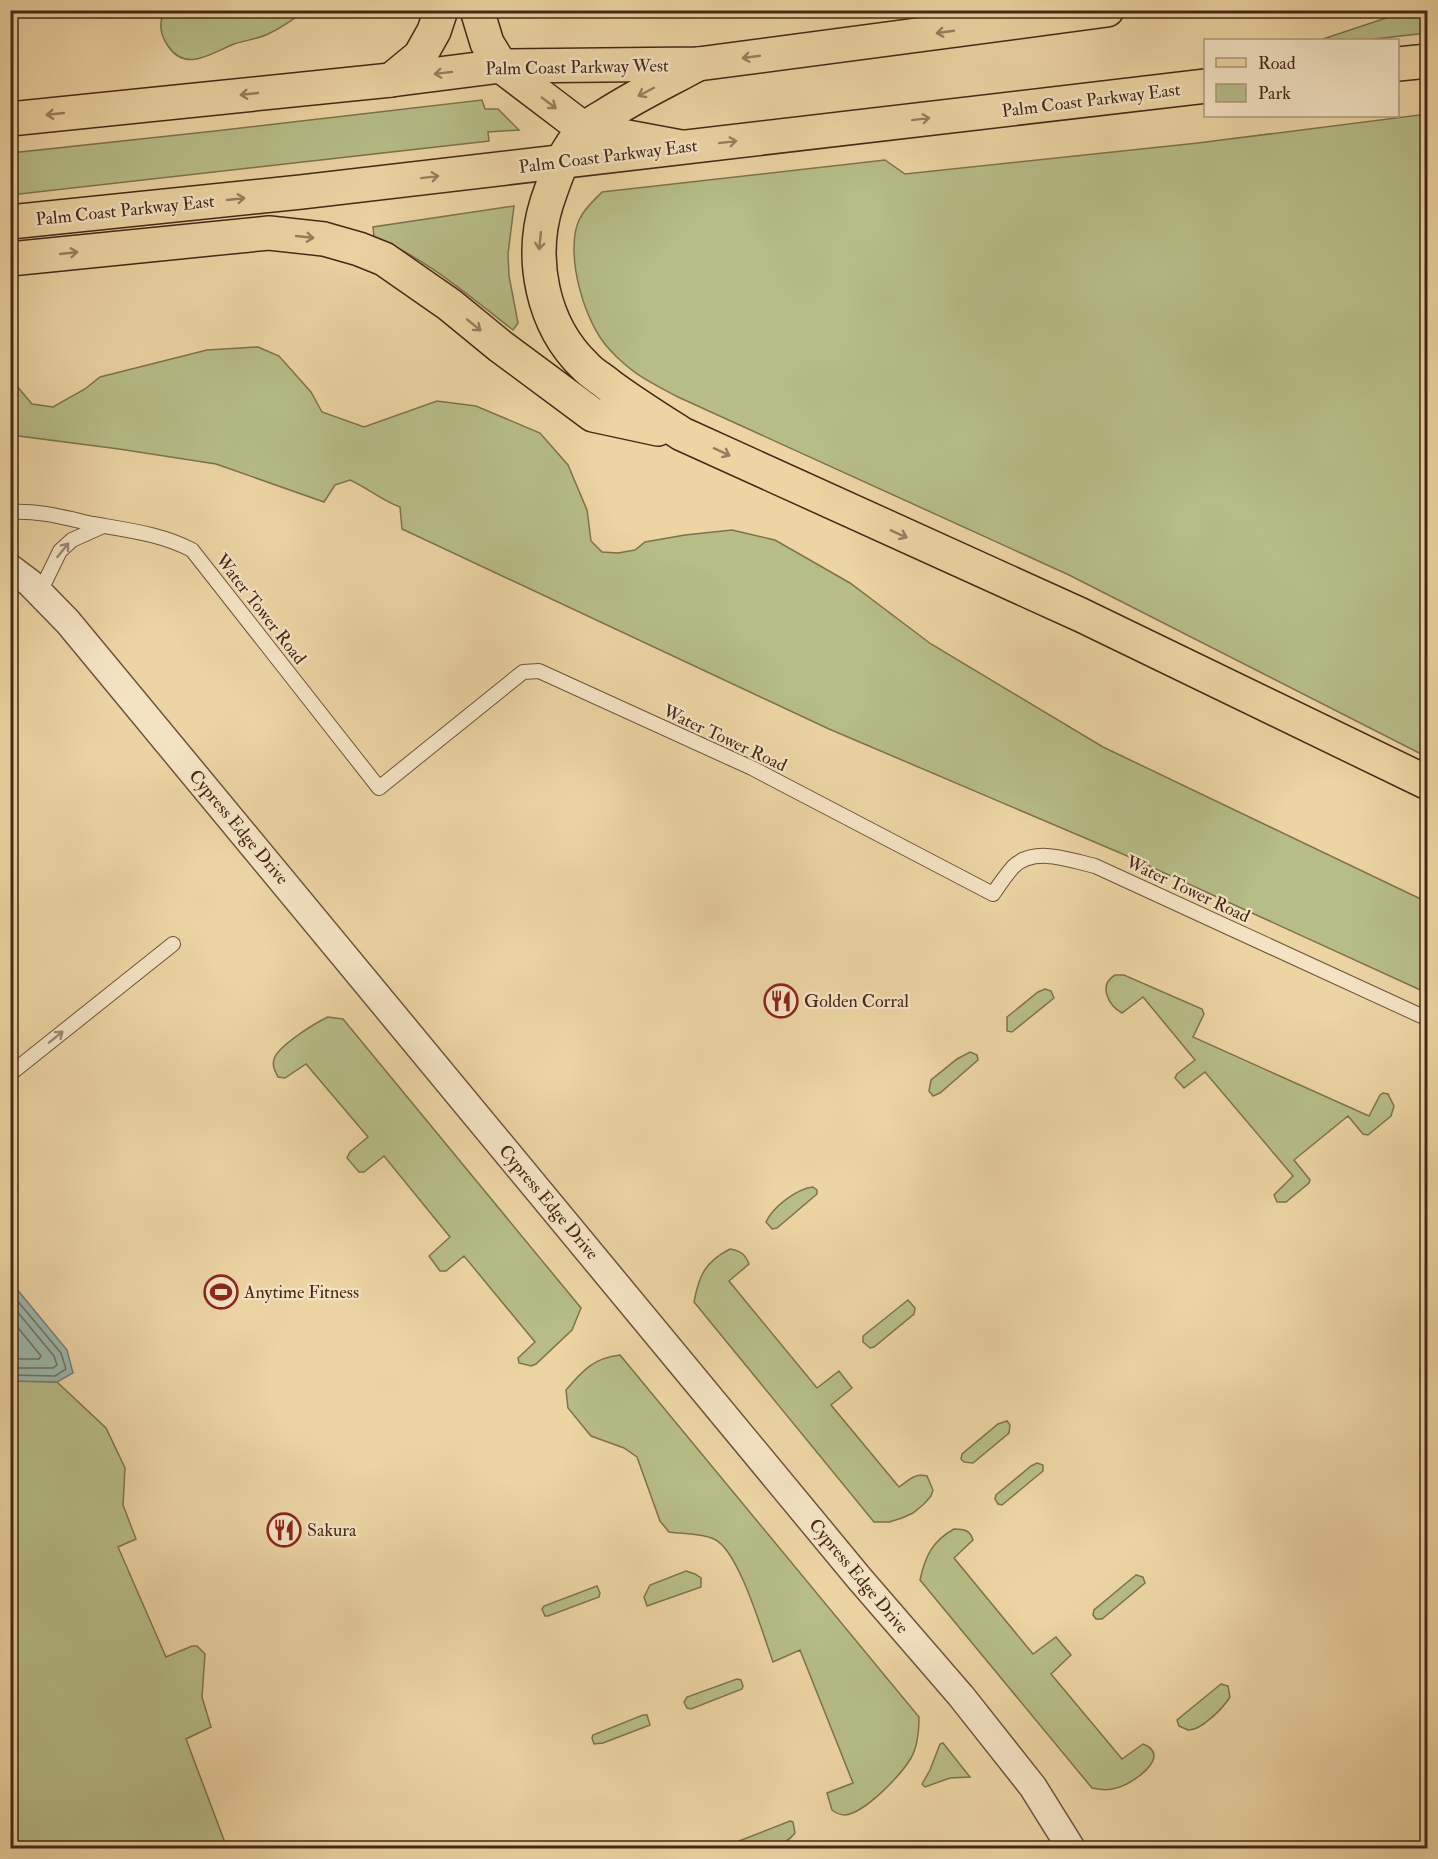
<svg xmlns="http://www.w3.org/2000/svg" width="1438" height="1859" font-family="'IM FELL Double Pica',serif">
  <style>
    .green { fill: #b6bd87; stroke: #7e724f; stroke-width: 1.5 }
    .water { fill: #99b7ab; stroke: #777e70; stroke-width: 1.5 }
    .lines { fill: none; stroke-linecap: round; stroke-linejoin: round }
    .shore { stroke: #6f7061; stroke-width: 1.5 }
    .service-casing { stroke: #6f533a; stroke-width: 16 }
    .minor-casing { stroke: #6f533a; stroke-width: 30 }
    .primary-casing { stroke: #452817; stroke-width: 36 }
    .motorway-casing { stroke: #452817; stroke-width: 36 }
    .service { stroke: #f3e3c3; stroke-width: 14 }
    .minor { stroke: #f3e3c3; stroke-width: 27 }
    .primary { stroke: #ecd4a3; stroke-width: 33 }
    .motorway { stroke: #ecd4a3; stroke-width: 33 }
    .oneway { stroke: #987e5d }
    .oneway2 { stroke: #9c866d }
    .labels { text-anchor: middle; stroke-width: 4.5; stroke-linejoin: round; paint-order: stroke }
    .street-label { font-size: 18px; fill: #452817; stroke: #f3e3c3 }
    .poi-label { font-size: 18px; fill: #452817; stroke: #f3e3c3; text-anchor: start }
  </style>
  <rect width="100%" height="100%" fill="#ecd4a3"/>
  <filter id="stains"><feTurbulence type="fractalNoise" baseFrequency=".00333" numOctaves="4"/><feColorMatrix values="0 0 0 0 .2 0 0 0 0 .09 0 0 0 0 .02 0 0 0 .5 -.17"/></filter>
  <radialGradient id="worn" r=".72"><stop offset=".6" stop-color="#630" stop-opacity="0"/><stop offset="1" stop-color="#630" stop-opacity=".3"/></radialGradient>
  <path class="green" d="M1410,10L1427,11V33L1365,40H1320Z
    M163,11V10L306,11C294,18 283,27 270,33C259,39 246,40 234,44C211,53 186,73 168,46C159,33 160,24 163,11Z
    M482,100L485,109H498L519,130L488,132L489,141L11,195V153L215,131Z
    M1427,114V757L1069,575L678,397C650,382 632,374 610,350C585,325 564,254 579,220C584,209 593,201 602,192L885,160L905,174L1198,143Z
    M514,206L508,254L509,276L518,323L513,330C469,296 426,258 374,237L373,227Z
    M258,347L279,356L311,392L322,412L364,427L437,401L476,406L540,433L568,465L587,510L591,541L602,552L618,553L635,550L645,542L685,535L732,530L775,540L850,583L931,644L1103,747L1427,902V993L1125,855L829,729L402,529L400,507C382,501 368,488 350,480L335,485L324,502L216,464L119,449L11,435V379L32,404L53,407L85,389L100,377L207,350Z
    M1115,975H1124L1202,1009L1204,1014L1193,1037L1369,1116L1380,1095L1383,1093L1388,1094L1394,1106L1391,1116L1368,1135L1363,1134L1348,1116L1294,1160L1310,1180L1309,1183L1286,1202H1277L1274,1195L1293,1176L1205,1072L1184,1088L1175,1078L1177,1074L1195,1060L1143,997L1122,1013C1108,1005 1098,985 1115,975Z
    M1045,989L1051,991L1054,998L1012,1032L1007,1031V1017L1038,992Z
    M328,1017L343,1019L581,1308L572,1330L536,1364L531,1366L519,1363L518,1358L535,1342L464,1256L446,1271H440L429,1256L450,1237L384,1156L364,1172H359L347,1158L350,1152L368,1137L306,1064L285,1078L278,1077C275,1071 272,1066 274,1059C278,1046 315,1023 328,1017Z
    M970,1052L977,1055L978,1060L940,1093L933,1096L929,1091L931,1080L957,1059Z
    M813,1187L817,1190V1194L777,1228L772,1229L766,1222C773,1207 796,1189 813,1187Z
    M730,1249C741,1251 745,1254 749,1264L729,1281L817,1388L839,1371L852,1388L831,1405L899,1487C908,1481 914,1473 927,1476L933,1490L931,1496L924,1504L913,1513L902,1518L889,1522H874L694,1302C699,1275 705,1262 730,1249Z
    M908,1300L915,1308L914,1314L874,1347L870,1348L863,1342V1336Z
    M620,1355L919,1717C919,1730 918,1746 911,1758C901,1775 865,1813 845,1815C840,1815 836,1813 832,1810L827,1793L853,1783L800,1650L773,1662C763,1635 739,1550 714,1539C701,1533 683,1534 669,1532L660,1521L637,1457L624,1448L591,1436L568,1408L566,1390C583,1370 594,1358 620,1355Z
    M11,1381L57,1382L106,1428L125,1468L123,1505L136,1539L118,1547L166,1657L192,1646H197L205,1654L202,1697L211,1727L186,1739L227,1848H11Z
    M1007,1421L1010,1425L1009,1433L973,1463L964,1462L961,1459L962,1454L998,1424Z
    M1037,1463L1043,1465V1471L1002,1505L998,1504L995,1499L996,1495L1031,1466Z
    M954,1529C964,1529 970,1530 973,1540L954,1558L1033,1654L1056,1637L1071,1655L1051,1674L1122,1759L1143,1744C1174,1756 1131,1785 1116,1788C1108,1791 1101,1790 1092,1788L920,1580C925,1557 932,1541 954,1529Z
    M686,1571L695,1574L701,1578V1587L647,1606L644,1597L650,1585Z
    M1136,1575L1143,1577L1145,1583L1102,1619H1096L1093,1615L1094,1610Z
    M597,1586L600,1593L599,1597L548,1616H545L542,1609L544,1606Z
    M737,1679L741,1680L743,1686L742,1689L691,1709L687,1708L684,1702L687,1697Z
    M1221,1684L1228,1686L1230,1697C1224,1707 1201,1731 1188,1730C1186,1729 1181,1727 1179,1726L1177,1720Z
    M643,1715H647L650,1725L603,1743L594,1744L592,1738L593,1735Z
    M943,1743L970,1777L950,1778L925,1787L922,1784L930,1770L940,1744Z
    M790,1821L793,1822L795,1833C784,1848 757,1853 741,1847L739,1841Z"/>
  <path class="water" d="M11,1282L67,1350L73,1373L57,1382L11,1381Z"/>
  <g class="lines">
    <path class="shore" d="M10,1292L61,1353L66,1369L55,1376L10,1375
      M10,1303L54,1356L57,1365L53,1368H10
      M10,1318L41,1356L39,1359H10"/>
    <defs>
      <path id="service" d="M10,512C38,510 66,518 93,524C127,530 162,534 192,550L379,788L523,672L539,671L752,768L993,894C999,885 1006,875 1013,867C1034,846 1070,860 1095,866L1428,1019
        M40,592L60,551L72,540L103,526
        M10,1074L173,944"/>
      <path id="minor" d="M10,568L30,583L68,622L859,1578L961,1696L1033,1787L1071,1848"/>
      <path id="primary" d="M1398,64L1428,61
        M10,119L391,80L501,66L698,64L1107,10
        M10,222L301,192L1206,86"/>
      <path id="motorway" d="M477,10L487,43L501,66L584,129L681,147
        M698,64C667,81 635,96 606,115C599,119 590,124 584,130C564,150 556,176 547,202C529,258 542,325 585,366C592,374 602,379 610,386C633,403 657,418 682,434L1081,615L1428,783
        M391,80L420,56L434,31L441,10
        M10,259L269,233L324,239L359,249L384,259L450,305L500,346L593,415L658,429"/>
    </defs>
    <use href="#service" class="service-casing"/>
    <use href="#minor" class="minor-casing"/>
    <use href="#primary" class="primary-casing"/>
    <use href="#motorway" class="motorway-casing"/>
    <use href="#service" class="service"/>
    <use href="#minor" class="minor"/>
    <use href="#primary" class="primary"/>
    <use href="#motorway" class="motorway"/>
  </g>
  <defs><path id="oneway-shaft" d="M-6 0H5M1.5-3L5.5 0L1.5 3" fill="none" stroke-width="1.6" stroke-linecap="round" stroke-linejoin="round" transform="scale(1.5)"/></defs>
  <g class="oneway">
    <use href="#oneway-shaft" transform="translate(945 32) rotate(172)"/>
    <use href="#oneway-shaft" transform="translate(751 57) rotate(172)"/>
    <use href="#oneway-shaft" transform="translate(443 73) rotate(173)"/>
    <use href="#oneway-shaft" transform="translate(646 92) rotate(152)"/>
    <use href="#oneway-shaft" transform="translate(249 94) rotate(174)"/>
    <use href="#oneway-shaft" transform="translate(549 103) rotate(37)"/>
    <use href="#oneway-shaft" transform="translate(55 114) rotate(174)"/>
    <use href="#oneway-shaft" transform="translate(921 119) rotate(-7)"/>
    <use href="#oneway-shaft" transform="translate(728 142) rotate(-7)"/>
    <use href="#oneway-shaft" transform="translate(430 177) rotate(-7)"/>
    <use href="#oneway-shaft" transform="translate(236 199) rotate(-6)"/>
    <use href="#oneway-shaft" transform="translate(305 237) rotate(6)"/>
    <use href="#oneway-shaft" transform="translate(540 241) rotate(96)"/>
    <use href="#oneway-shaft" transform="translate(69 253) rotate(-6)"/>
    <use href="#oneway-shaft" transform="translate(474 325) rotate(39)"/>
    <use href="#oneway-shaft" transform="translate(722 452) rotate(25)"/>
    <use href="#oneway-shaft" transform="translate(899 534) rotate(24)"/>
  </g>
  <g class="oneway2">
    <use href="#oneway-shaft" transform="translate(63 550) rotate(-51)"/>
    <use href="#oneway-shaft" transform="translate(56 1037) rotate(-39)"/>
  </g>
  <defs>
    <symbol id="restaurant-ring" viewBox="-11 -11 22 22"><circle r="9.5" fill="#f3e3c3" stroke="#8f2418" stroke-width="1.5"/><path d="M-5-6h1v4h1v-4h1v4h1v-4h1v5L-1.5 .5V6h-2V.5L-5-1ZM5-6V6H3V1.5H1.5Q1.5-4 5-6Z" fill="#8f2418"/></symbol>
    <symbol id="stadium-ring" viewBox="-11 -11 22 22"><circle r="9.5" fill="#f3e3c3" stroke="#8f2418" stroke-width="1.5"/><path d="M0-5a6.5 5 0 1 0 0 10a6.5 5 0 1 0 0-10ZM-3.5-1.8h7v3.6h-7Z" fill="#8f2418"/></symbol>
  </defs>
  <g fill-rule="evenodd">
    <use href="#restaurant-ring" x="762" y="982" width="38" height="38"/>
    <use href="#stadium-ring" x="202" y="1273" width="38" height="38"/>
    <use href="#restaurant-ring" x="265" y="1511" width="38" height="38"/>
  </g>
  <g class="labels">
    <g class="street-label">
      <text transform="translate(577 67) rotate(-1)" y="6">Palm Coast Parkway West</text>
      <text transform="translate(1091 100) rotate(-7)" y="6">Palm Coast Parkway East</text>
      <text transform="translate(608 156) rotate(-7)" y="6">Palm Coast Parkway East</text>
      <text transform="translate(125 210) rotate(-6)" y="6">Palm Coast Parkway East</text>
      <text transform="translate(261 609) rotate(52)" y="6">Water Tower Road</text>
      <text transform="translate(725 738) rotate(25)" y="6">Water Tower Road</text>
      <text transform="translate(239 827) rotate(50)" y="6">Cypress Edge Drive</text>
      <text transform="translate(1188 889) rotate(25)" y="6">Water Tower Road</text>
      <text transform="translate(549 1202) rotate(50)" y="6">Cypress Edge Drive</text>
      <text transform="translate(859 1576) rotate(50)" y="6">Cypress Edge Drive</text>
    </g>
    <g class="poi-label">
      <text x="804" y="1007">Golden Corral</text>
      <text x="244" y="1298">Anytime Fitness</text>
      <text x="307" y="1536">Sakura</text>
    </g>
  </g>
  <rect width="1438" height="1859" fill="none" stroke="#ecd4a3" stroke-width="36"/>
  <rect x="12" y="12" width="1414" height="1835" fill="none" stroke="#452817" stroke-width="3"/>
  <rect x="18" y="18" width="1402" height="1823" fill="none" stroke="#452817" stroke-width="1.5"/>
  <rect x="1204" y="39" width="195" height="78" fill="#f3e3c3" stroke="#ad987e" stroke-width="1.5"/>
  <rect x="1216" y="58" width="30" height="9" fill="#ecd4a3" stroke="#ad987e" stroke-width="1.5"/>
  <text x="1258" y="69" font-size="18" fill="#452817">Road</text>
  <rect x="1216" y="84" width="30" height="18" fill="#b6bd87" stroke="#ad987e" stroke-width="1.5"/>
  <text x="1258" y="99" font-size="18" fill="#452817">Park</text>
  <rect width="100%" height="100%" filter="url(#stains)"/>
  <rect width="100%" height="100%" fill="url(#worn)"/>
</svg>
